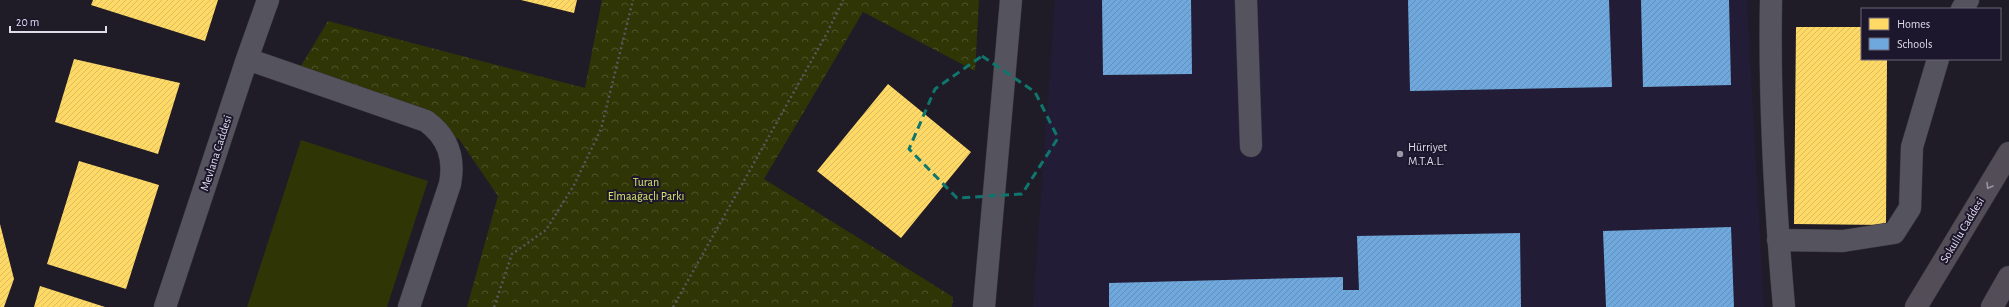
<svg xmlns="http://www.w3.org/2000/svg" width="2009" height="307" font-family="'Alegreya Sans',sans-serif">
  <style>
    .built { fill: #231c36 }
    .park { fill: url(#park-crowns) }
    .pitch { fill: #303505 }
    .homes { fill: url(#homes-hatch) }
    .schools { fill: url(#schools-hatch) }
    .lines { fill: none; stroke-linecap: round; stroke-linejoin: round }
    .minor-casing { stroke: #38363f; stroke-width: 23 }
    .major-casing { stroke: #38363f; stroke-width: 23 }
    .path { stroke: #58565e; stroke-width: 2.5; stroke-dasharray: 2 3; stroke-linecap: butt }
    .minor { stroke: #55535d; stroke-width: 22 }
    .major { stroke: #534d57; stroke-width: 22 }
    .oneway { stroke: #9994a1 }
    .marked { fill: none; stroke: #0f766e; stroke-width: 3; stroke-dasharray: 8 5; stroke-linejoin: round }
    .poi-dot { fill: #9c99a6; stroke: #1c172c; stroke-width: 1.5 }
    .labels { text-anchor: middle; stroke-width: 4; stroke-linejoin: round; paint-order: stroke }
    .poi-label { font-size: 12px; fill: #dfdceb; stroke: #1c172c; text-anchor: start }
    .street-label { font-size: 12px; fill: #dfdceb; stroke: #1c172c }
    .park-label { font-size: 12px; fill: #d6e56c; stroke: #1c172c }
  </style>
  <defs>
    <pattern id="park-crowns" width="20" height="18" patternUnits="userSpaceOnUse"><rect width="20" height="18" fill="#303505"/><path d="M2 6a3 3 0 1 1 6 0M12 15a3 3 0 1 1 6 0" fill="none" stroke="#4e522a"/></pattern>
    <pattern id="homes-hatch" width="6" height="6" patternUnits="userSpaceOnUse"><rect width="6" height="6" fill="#ffd966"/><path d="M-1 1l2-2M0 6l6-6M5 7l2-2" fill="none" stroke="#d9bb60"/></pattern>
    <pattern id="schools-hatch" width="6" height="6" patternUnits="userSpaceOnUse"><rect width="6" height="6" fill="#6fa8dc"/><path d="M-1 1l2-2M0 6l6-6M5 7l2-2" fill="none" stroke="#648eb6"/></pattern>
  </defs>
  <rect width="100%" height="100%" fill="#1f1c27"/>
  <path class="built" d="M1055,0H1747L1764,307H1033Z"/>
  <path class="park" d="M602,0H979L975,71L863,12L764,179L953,297L952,307H467L498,196L459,139L293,79L328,21L585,88Z"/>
  <path class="pitch" d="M301,140L428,181L387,307H247Z"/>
  <path class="homes" d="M93,0H218L205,41L91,5Z
    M521,0H577L574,13Z
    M1796,27H1862V59H1887L1886,225L1794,224Z
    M74,59L180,83L158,154L55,122Z
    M888,84L971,152L901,238L817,171Z
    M79,161L159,185L126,289L47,264Z
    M0,224L14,279L4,307H0Z
    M40,286L105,307H34Z"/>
  <path class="schools" d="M1102,0H1191L1192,74L1103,75Z
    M1408,0H1609L1612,87L1410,91Z
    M1641,0H1729L1731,85L1643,87Z
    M1731,227L1734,307H1606L1603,231Z
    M1520,233L1521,307H1109V283L1343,277V290H1359L1357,236Z"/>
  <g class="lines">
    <defs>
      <path id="minor" d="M1246,0L1251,146
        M1771,0C1769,102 1775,205 1784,307
        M1962,9L1968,0
        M247,59L426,121C448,137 455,158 450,184L409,307
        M1778,240L1843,241L1894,233L1910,208L1912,147L1938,59
        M165,307L247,59L268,0
        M984,307L1011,0"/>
      <path id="major" d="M1916,307L2009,153
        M1992,307L2009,277"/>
    </defs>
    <use href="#minor" class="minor-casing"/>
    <use href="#major" class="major-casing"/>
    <path class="path" d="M494,307L512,254L546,230L574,185L601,129L633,0
      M673,307L827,33L843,0"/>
    <use href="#minor" class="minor"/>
    <use href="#major" class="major"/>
  </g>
  <defs><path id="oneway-chevron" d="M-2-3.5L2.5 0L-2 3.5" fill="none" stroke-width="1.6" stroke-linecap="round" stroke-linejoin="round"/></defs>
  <use class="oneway" href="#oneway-chevron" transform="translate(1989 186) rotate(121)"/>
  <path class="marked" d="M982,56L1035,92L1058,138L1022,194L957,198L909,149L935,89Z"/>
  <circle class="poi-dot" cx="1400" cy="154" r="4"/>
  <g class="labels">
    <g class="poi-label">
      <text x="1408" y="151">Hürriyet<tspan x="1408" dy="14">M.T.A.L.</tspan></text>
    </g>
    <g class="street-label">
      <text transform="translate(216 153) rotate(-72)" y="4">Mevlana Caddesi</text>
      <text transform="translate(1962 230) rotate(-59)" y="4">Sokullu Caddesi</text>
    </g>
    <g class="park-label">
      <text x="646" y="186">Turan<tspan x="646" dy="14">Elmaağaçlı Parkı</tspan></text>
    </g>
  </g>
  <rect x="1861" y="8" width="140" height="52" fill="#1c172c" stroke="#6a6678"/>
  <rect x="1869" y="18" width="20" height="12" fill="#ffd966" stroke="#6a6678"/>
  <text x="1897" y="28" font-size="12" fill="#dfdceb">Homes</text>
  <rect x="1869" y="38" width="20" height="12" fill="#6fa8dc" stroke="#6a6678"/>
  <text x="1897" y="48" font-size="12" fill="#dfdceb">Schools</text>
  <path d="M10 26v6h96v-6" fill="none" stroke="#dfdceb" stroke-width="2"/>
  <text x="16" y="26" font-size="12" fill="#dfdceb" stroke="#1c172c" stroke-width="3" paint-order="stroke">20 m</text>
</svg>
